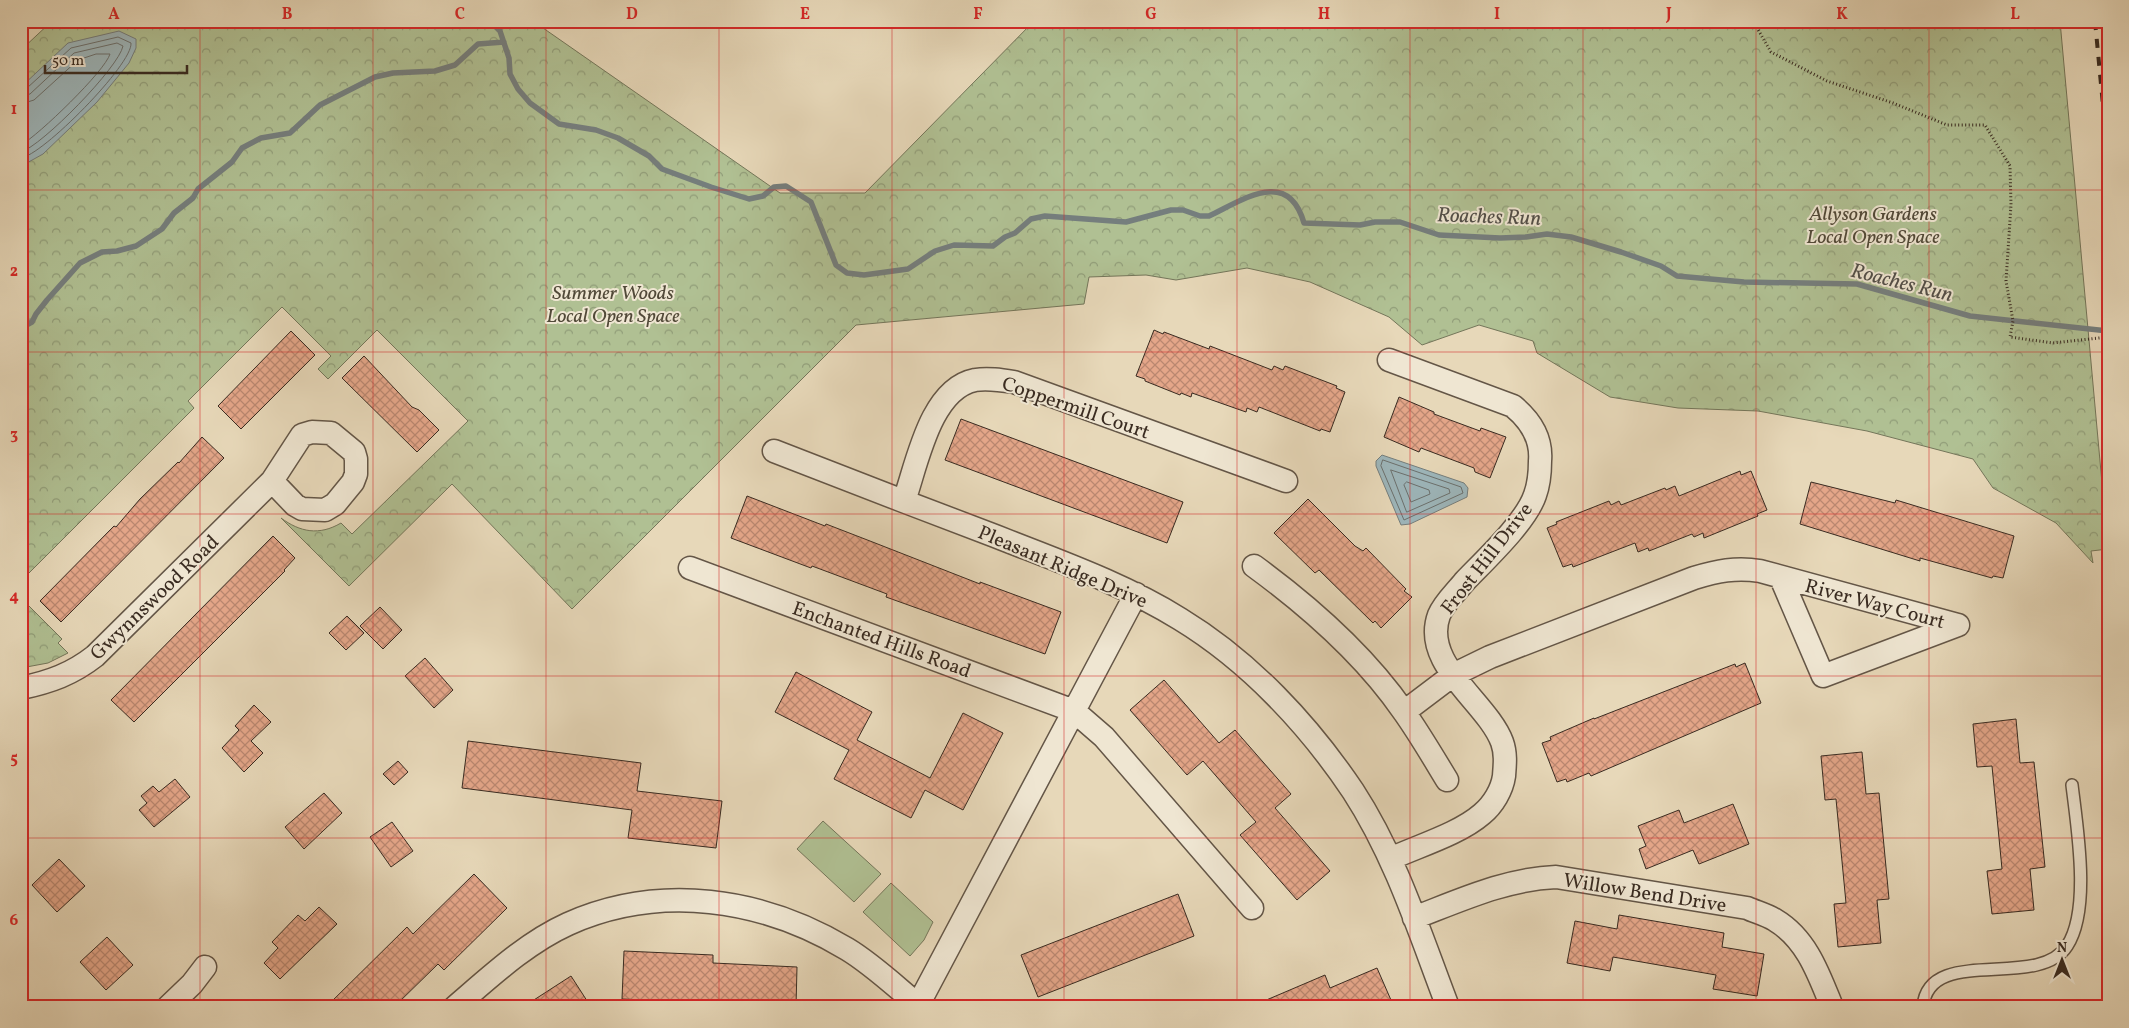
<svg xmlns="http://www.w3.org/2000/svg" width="2129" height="1028" font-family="Vollkorn,serif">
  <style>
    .forest { fill: url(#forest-crowns); stroke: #74765a }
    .pitch { fill: #b0c093; stroke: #74765a }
    .water { fill: #9db6bb; stroke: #757e7d }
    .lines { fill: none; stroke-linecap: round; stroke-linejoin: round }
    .shore { stroke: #6b706e; stroke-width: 1 }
    .stream { stroke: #757e7d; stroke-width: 5.5 }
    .building { fill: url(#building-cross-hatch); stroke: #392b21 }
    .lane-casing { stroke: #645647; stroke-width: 14 }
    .street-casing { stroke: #645647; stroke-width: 25 }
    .path { stroke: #392b21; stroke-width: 3; stroke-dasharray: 1 2.5; stroke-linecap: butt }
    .lane { stroke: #efe6d2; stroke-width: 11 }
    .street { stroke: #efe6d2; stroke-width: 22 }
    .rail { stroke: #392b21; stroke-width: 4; stroke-dasharray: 9 9; stroke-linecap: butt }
    .grid { fill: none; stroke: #d62828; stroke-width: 1; stroke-opacity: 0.55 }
    .labels { text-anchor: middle; stroke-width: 4; stroke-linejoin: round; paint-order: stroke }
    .park-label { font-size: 20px; font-style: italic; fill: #514938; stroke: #efe6d2 }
    .street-label { font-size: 20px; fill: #392b21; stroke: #efe6d2 }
    .water-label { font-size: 21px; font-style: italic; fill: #524e48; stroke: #efe6d2 }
    .neatline { fill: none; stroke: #d62828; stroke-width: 2 }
    .grid-label { font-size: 16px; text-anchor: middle; font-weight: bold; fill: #d62828 }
  </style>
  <defs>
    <pattern id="forest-crowns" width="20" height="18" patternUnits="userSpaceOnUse" patternTransform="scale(1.25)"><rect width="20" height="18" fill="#b0c093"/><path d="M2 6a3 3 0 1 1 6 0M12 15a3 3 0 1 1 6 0" fill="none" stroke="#909c78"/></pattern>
    <pattern id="building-cross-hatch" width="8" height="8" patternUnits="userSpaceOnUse" patternTransform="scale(1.25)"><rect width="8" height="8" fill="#e4a689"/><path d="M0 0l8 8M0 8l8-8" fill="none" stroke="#ba8770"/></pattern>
  </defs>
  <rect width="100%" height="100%" fill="#e7d8b9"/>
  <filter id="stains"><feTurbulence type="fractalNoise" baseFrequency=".004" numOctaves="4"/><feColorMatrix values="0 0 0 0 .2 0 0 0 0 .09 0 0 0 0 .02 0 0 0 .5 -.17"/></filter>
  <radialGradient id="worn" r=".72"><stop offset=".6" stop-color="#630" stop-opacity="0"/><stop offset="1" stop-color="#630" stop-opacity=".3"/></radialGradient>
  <path class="forest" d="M52,21H533L780,193H865L1034,21H2060L2108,549L2091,551L2093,563L2056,523L1993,488L1973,459L1867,431L1758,411L1678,408L1610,397L1537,353L1533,341L1479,325L1422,345L1389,317L1310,282L1247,268L1176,280L1146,275L1089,277L1084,304L856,325L572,609L452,484L349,586L281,518C300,532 319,536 341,523L352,534L468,421L377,330L328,379L318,369L331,356L282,307L188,401L194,408L21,581V50Z
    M21,598L62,639L58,643L68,653L48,663L21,668Z"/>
  <path class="pitch" d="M823,821L881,874L854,902L797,849Z
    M891,883L933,922L924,940L910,956L863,912Z"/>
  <path class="water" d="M119,31L136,39V48L129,63L97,102L43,154L25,164L21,163V87L68,43Z
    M1382,455L1464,483L1468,488L1467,497L1410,524L1401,525L1376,466V461Z"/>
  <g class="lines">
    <path class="shore" d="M21,90L27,88L71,48L118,37L131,43C133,64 42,156 21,158
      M21,96L30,94L74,53L117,43L123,46C119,67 42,146 21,152
      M21,104L34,100L78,60L96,54H110C105,71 39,135 21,145
      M1383,460L1461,487L1463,493L1404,520L1381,466Z
      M1391,470L1449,489L1450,493L1407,512Z
      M1407,482L1429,490L1430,494L1411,502L1404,485Z"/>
    <path class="stream" d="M490,21L500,31L509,58L510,74L518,89L530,103L559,124L596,130L618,138L649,156L662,169L711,187L749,199L763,196L774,187L786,186L811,202L836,265L847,273L864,275L908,269L935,251L954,245L993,246L1005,237L1015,233L1031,219L1045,216L1126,222L1171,210H1183L1200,216H1209C1243,200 1288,167 1304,223L1360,225L1375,222H1400L1439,235L1500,238L1526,237L1547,234L1571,237L1621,252L1661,266L1677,276L1744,282L1857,284L1970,316L2108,331
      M21,328L32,322L36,314L47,300L80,263L102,252L117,251L136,246L162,229L174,213L193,198L198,189L232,162L242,148L261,138L290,133L320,105L375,77L393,73L435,71L455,65L478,44L504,42"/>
  </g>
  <path class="building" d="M1154,330L1163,334L1164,332L1209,349L1210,346L1272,370L1274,366L1283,370L1285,366L1337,386L1336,388L1345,392L1330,432L1321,429L1320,431L1259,407L1257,412L1247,408L1246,412L1192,393L1191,397L1181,393L1180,395L1145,381V379L1136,376Z
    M291,331L315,355L241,429L218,406Z
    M364,356L412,407L419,410L439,430L417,452L342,378Z
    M1399,397L1434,412V414L1480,431L1481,428L1506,437L1490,478L1475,472L1474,468L1421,448L1419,452L1384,437Z
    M961,419L1183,502L1167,543L945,460Z
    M202,437L224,458L61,622L40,601L114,526L116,527L140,499L178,462L179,463Z
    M1740,471L1741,475L1751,471L1767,510L1757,514L1758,516L1704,538L1703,533L1694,537L1692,534L1649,551L1648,548L1638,552L1635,543L1573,567L1572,564L1563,567L1547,528L1557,524L1556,522L1609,501L1611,505L1619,501L1621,505L1665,488L1666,490L1675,486L1679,496Z
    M1811,482L1895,503L1896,500L2014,536L2003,578L1993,576L1992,578L1920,558V561L1800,524Z
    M747,496L825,526L826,524L870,541L980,584V582L1061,612L1045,654L886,597L887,594L812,566L811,568L731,538Z
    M1308,499L1355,546L1363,551L1366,548L1406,589L1404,591L1412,597L1381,628L1375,621L1373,623L1319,570L1315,573L1274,533Z
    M273,536L295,558L284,570L285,571L134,722L111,700Z
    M380,607L402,630L383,649L360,626Z
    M347,616L364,633L346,650L329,633Z
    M425,658L453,690L434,708L405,676Z
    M1745,663L1761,703L1591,776L1589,773L1567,782L1566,779L1557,782L1542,743L1551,740L1550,737L1594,718V719L1735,664L1736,667Z
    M796,672L872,712L857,740L930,778L963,713L1003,733L963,810L925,790L911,818L834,779L849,750L775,712Z
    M1164,680L1219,743L1235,730L1291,794L1275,808L1330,871L1297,900L1240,835L1256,822L1203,761L1187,775L1130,710Z
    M254,705L271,722L251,741L263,753L244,772L222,748L239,730L235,726Z
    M2016,719L2020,763L2034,762L2045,867L2030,869L2034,910L1992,914L1987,871L2002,869L1992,766L1977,767L1973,724Z
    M468,741L641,763L637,791L722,801L716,848L628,838L632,810L462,788Z
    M1862,752L1866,794L1879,793L1889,899L1877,900L1881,943L1838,947L1834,904L1846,903L1836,799L1825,800L1821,756Z
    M398,761L408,772L394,785L383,774Z
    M175,779L190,797L154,827L139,810L147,803L141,796L153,786L159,792Z
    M324,793L342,813L304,849L285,827Z
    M1733,804L1749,844L1699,864L1693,850L1646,869L1639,849L1646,846L1638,826L1679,810L1684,823Z
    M392,822L413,851L391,867L370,837Z
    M59,859L85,886L57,912L32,885Z
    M474,874L507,908L444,970L438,964L394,1007H326L407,927L413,934Z
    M1178,894L1194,936L1038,997L1021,955Z
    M319,907L337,924L280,979L264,963L278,948L272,942L298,915L305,921Z
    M1619,915L1724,933L1722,947L1764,954L1757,996L1713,989L1716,975L1613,957L1610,971L1567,963L1575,921L1617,929Z
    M107,937L133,965L106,990L80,962Z
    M624,951L713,955V963L797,967L796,1007H708V1003L622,999Z
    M1377,968L1394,1007H1250L1325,975L1330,988Z
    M571,976L591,1007H523Z"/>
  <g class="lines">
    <defs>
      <path id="lane" d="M1923,1007C1928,944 2038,991 2067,946C2091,910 2077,827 2072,785"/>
      <path id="street" d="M1389,360L1513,406C1530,420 1542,438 1540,461C1540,472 1539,484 1535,495C1526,522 1485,560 1464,582C1456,592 1444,603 1439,615C1421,664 1487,702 1502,742C1506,753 1505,764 1504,776C1502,790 1493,805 1482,814C1459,834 1418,846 1390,859
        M774,451C848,480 921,508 995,536C1058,561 1122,583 1180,619C1249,661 1308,724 1353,791C1396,857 1420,934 1448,1007
        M904,501C917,464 930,389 975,380C988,378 1001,380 1014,382L1286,481
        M1254,566C1310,607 1364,654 1404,712C1419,733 1433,757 1447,780
        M690,568L1074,711L1104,737L1252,908
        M1781,578L1823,676L1958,625
        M21,688C50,682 72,674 95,656L272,481L302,435L312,432L331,433L354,452L356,459V474L353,482L335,504L325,510L302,509L295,505L272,481
        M1404,712L1453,675L1490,657L1694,578C1717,571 1736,567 1760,571L1958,625
        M1414,918C1461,900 1506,879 1556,877L1747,908C1756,912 1767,915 1775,920C1807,939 1819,975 1832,1007
        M168,1007L192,984L205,967
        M455,1007C490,977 526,943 568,924C660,883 762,898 847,949C872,964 895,986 918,1005
        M917,1007L1136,594"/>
    </defs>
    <use href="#lane" class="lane-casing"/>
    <use href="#street" class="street-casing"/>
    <path class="path" d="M1753,21L1771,52L1827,81L1893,103L1947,125H1985L2010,166L2011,205L2006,281L2013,321L2010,337L2053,343L2108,337"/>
    <use href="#lane" class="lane"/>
    <use href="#street" class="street"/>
    <path class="rail" d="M2095,21L2108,158"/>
  </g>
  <path class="grid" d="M200,21V1007M373,21V1007M546,21V1007M719,21V1007M892,21V1007M1064,21V1007M1237,21V1007M1410,21V1007M1583,21V1007M1756,21V1007M1929,21V1007M21,190H2108M21,352H2108M21,514H2108M21,676H2108M21,838H2108"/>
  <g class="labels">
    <g class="park-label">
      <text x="1873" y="220">Allyson Gardens<tspan x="1873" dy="23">Local Open Space</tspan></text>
      <text x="613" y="299">Summer Woods<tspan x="613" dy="23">Local Open Space</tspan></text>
    </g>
    <g class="street-label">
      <text transform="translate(1076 407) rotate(19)" y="7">Coppermill Court</text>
      <text transform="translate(1486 558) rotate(-52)" y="7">Frost Hill Drive</text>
      <text transform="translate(1063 566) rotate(23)" y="7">Pleasant Ridge Drive</text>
      <text transform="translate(154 597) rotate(-44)" y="7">Gwynnswood Road</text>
      <text transform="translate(1875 603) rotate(15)" y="7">River Way Court</text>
      <text transform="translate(882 639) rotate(20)" y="7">Enchanted Hills Road</text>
      <text transform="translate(1645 892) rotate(9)" y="7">Willow Bend Drive</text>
    </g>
    <g class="water-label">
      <text transform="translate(1489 216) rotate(2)" y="7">Roaches Run</text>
      <text transform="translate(1902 282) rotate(14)" y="7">Roaches Run</text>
    </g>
  </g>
  <rect width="2129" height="1028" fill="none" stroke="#e7d8b9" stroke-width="55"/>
  <g transform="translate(2062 960)" stroke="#efe6d2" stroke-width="4" paint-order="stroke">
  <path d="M0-4L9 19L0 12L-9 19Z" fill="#392b21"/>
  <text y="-8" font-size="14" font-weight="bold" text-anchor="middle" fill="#392b21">N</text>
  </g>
  <path d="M45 65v8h142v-8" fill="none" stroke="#392b21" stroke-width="2.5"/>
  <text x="52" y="65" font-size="15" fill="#392b21" stroke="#efe6d2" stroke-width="4" paint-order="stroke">50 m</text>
  <rect x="28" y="28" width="2074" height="972" class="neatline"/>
  <g class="grid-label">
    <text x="114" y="19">A</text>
    <text x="287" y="19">B</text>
    <text x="460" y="19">C</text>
    <text x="632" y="19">D</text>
    <text x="805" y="19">E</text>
    <text x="978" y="19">F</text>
    <text x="1151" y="19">G</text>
    <text x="1324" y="19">H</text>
    <text x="1497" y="19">I</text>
    <text x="1669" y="19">J</text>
    <text x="1842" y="19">K</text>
    <text x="2015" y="19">L</text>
    <text x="14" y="114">1</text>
    <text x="14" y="276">2</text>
    <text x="14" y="439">3</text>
    <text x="14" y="601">4</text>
    <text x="14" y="763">5</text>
    <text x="14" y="925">6</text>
  </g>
  <rect width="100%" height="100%" filter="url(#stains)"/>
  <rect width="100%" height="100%" fill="url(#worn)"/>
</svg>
